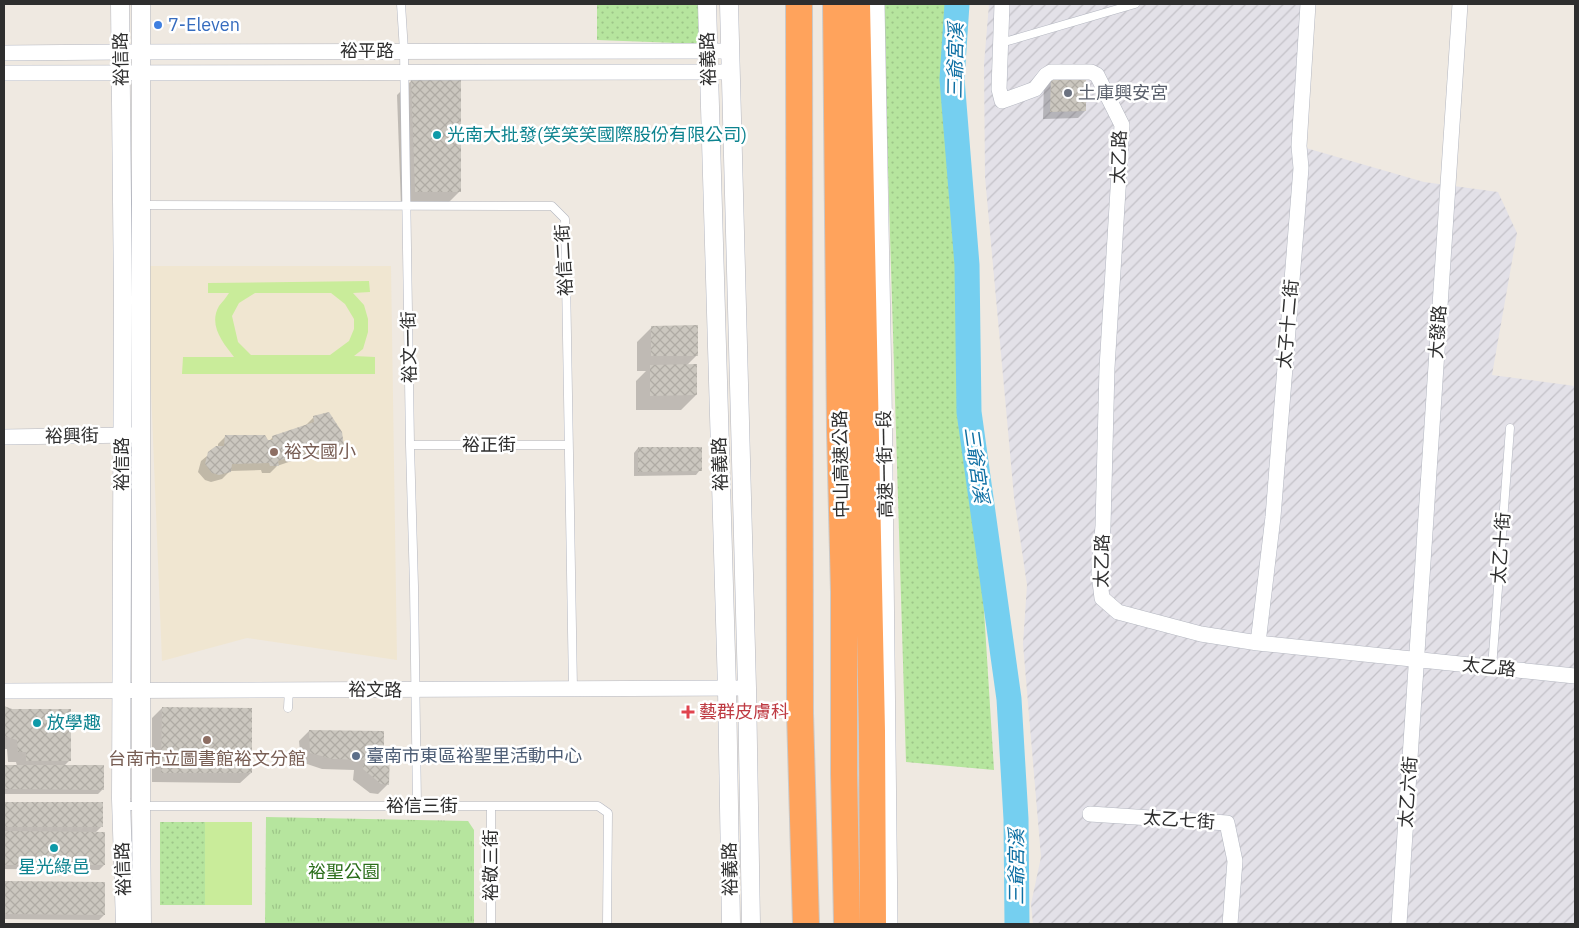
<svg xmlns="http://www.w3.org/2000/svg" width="1579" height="928" font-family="'IBM Plex Sans','Noto Sans TC',sans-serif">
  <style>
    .industrial { fill: url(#industrial-furrows) }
    .education { fill: #f0e6d1 }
    .grass { fill: url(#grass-dots) }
    .park { fill: url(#park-tufts) }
    .pitch { fill: #c9ec9a; fill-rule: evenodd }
    .shadow { fill: #0003 }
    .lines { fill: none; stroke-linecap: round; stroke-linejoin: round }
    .river { stroke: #75cff0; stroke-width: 25 }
    .building { fill: url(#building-cross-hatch) }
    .service-casing { stroke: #b4b7c1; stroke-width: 9 }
    .minor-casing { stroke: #b4b7c1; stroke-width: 16 }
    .tertiary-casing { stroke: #b4b7c1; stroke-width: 19 }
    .motorway-casing { stroke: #c9c9c9; stroke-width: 28 }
    .service { stroke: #fff; stroke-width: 8 }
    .minor { stroke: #fff; stroke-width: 15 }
    .tertiary { stroke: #fff; stroke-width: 18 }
    .motorway { stroke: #ffa35c; stroke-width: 26 }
    .shop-dot { fill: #3f7fe0; stroke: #fff; stroke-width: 2 }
    .worship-dot { fill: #6b7280; stroke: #fff; stroke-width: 2 }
    .culture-dot { fill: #0f9aa8; stroke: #fff; stroke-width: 2 }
    .education-dot { fill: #8d6e63; stroke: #fff; stroke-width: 2 }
    .health-dot { fill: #e0444e; stroke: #fff; stroke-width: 2 }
    .service-dot { fill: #5c6f8a; stroke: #fff; stroke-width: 2 }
    .labels { text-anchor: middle; stroke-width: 5; stroke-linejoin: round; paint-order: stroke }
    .shop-label { font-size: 18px; fill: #366cbe; stroke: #fff; text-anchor: start }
    .street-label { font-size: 18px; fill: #2e2e2e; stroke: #fff }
    .worship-label { font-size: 18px; fill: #5b616d; stroke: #fff; text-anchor: start }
    .culture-label { font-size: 18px; fill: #0d838f; stroke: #fff; text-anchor: start }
    .education-label { font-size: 18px; fill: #785e54; stroke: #fff; text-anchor: start }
    .health-label { font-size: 18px; fill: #be3a42; stroke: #fff; text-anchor: start }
    .service-label { font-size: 18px; fill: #4e5e75; stroke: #fff; text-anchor: start }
    .park-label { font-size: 18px; fill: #2c6e1b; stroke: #fff }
    .water-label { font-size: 19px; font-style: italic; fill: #0d6fa3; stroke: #fff }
  </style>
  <defs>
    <pattern id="industrial-furrows" width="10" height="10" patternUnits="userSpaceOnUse" patternTransform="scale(1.25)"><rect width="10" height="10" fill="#e3e1e8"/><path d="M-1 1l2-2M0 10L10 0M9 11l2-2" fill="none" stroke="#c3c1c7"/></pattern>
    <pattern id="grass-dots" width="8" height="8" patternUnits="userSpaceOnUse" patternTransform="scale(1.25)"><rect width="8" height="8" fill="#b6e59e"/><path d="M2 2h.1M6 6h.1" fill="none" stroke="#9dc588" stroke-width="1.8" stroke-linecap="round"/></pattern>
    <pattern id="park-tufts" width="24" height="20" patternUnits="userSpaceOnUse" patternTransform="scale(1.25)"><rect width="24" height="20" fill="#b6e59e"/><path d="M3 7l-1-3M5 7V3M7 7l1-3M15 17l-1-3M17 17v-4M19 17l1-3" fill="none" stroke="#9dc588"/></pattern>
    <pattern id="building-cross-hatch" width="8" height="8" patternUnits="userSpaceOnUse" patternTransform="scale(1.25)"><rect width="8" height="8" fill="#cbc7bf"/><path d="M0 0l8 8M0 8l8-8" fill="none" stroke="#afaba4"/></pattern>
  </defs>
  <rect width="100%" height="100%" fill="#efe9e1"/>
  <path class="industrial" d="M989,4H1305L1299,146L1424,182L1498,192L1517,233L1492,375L1575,386V924H1033L1031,904L1041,857L1023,644L1027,585L1014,497L985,177L984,64Z"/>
  <path class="education" d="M146,266H391L397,660L247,638L162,661Z"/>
  <path class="grass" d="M597,4H702L704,44L597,40Z
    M883,4H954L948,78L977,498L994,770L906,762Z
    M160,822H205V905H160Z"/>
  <path class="park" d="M266,817L468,821L474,830V924H265Z"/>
  <path class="pitch" d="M369,281L370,292L353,293L364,305L368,319V332L363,349L354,356L375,357V374H182L183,357H234C223,343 208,325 219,306C222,302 226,298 229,293H208V283ZM255,293H331L345,304L354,319V329L349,341L330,355H251L238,342L232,316L239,303Z
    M205,822H252V905H205Z"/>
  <path class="shadow" d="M1051,76L1085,111L1078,118L1043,119L1044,83Z
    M412,80L460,191L445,206H401L397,95Z
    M652,327L697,355L686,366L696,395L681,410H636V381L646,371H637V342Z
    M314,417L343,445L336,453L306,456L277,466L270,473H262L261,470L230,471L222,479L211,482L205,480L198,472L201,461L218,447V444L226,436L269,441L273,437L306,425Z
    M638,448L700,470L696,475L634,476V453Z
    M4,708L12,710L70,760L64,766L103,789L98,794H4V766H17L16,762H8L7,749H4Z
    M162,708L251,773L240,783L152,782V718Z
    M309,731L383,753L388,784L378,794L370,793L353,780L354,770L322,769L301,762L299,741Z
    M4,803L102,804V826L95,833L104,865L99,870L4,869Z
    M4,882L104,883V915L99,920L4,919Z"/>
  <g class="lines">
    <path class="river" d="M957,4L952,79L967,265L969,412L1009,699L1016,819L1017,924"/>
  </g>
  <path class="building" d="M1051,75H1086V111L1050,112Z
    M461,78V192H415L411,79Z
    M698,325V356H651V326Z
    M697,364V395L650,396V365Z
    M329,412L342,432L344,446L315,449L278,461L279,466H270L269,463L232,464L231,472L219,475L212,473L205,464L208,452L216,446H224L225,435H265L268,440H273L272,436L314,422L313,416Z
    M638,447H702V471L638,472Z
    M4,706L12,709H71V761H26V752H18L17,740L4,736Z
    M162,707L252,708V773H161Z
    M309,730L384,731V751H390L389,785L381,784L363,769L364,760L333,759L310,753Z
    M4,765H104V790L4,789Z
    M4,802H103V827H4Z
    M4,831L105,832V865H4Z
    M4,881L105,882V915L4,914Z"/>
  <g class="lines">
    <defs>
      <path id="service" d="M401,4L404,51L410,445L414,586L417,806
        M1001,43L1135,4
        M140,205L552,206L565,219L573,689
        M410,445H568
        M1492,668L1510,428
        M288,708L289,689
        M122,806H598L608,813L607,924
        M491,806V924"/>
      <path id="minor" d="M877,4L884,387L890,924
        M1002,4L999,89L1002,101L1035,89L1046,75L1051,72H1091L1097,75L1122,125L1107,368L1103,526L1099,573L1102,598L1118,612L1201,634L1258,643L1575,676
        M4,53L122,52L730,51
        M4,73L730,72
        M4,437L134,435
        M1258,643L1273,517L1301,168L1299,146L1308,4
        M4,691L747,688
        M1090,814L1227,823L1235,861L1230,924
        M1399,924L1460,4"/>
      <path id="tertiary" d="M120,4L123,298L121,799L125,924
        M141,4V805L142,924
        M707,4L727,689L731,924
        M729,4L747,688L751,924"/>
      <path id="motorway" d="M799,4L800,713L806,924
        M836,4L840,431L844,592V774L847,924
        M857,4L872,731L873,924"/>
    </defs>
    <use href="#service" class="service-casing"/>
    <use href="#minor" class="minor-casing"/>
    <use href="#tertiary" class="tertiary-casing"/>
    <use href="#motorway" class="motorway-casing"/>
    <use href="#service" class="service"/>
    <use href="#minor" class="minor"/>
    <use href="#tertiary" class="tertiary"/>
    <use href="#motorway" class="motorway"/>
  </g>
  <circle class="shop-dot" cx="158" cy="25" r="5"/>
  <circle class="worship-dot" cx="1068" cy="93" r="5"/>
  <g class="culture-dot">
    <circle cx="437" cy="135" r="5"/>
    <circle cx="37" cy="723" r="5"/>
    <circle cx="54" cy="848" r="5"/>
  </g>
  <g class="education-dot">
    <circle cx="274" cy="452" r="5"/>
    <circle cx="207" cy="740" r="5"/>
  </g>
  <path class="health-dot" d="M685.5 704.5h5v5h5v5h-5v5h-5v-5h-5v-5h5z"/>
  <circle class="service-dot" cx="356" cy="756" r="5"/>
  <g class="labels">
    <g class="shop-label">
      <text x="168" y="31">7-Eleven</text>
    </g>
    <g class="street-label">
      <text x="367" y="57">裕平路</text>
      <text transform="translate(121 59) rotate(-91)" y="6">裕信路</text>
      <text transform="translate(708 59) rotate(-92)" y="6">裕義路</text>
      <text transform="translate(1119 157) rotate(-88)" y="6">太乙路</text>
      <text transform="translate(564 260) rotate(-93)" y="6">裕信二街</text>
      <text transform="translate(1288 324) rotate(-85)" y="6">太子十二街</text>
      <text transform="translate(1438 332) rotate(-86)" y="6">大發路</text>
      <text transform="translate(409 347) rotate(-91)" y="6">裕文一街</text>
      <text transform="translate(72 436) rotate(-1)" y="6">裕興街</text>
      <text x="489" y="451">裕正街</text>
      <text transform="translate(122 464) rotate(-90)" y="6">裕信路</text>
      <text transform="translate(720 464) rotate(-92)" y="6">裕義路</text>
      <text transform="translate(841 464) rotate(-91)" y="6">中山高速公路</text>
      <text transform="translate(885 464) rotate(-91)" y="6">高速一街一段</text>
      <text transform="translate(1501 548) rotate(-86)" y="6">太乙十街</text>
      <text transform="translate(1102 561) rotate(-89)" y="6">太乙路</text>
      <text transform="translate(1489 667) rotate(6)" y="6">太乙路</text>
      <text transform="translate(375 690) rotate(1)" y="6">裕文路</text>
      <text transform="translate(1408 792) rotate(-86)" y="6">太乙六街</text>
      <text x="422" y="812">裕信三街</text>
      <text transform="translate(1179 820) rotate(4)" y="6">太乙七街</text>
      <text transform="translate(491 865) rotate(-90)" y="6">裕敬三街</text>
      <text transform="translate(123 869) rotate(-92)" y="6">裕信路</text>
      <text transform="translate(730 869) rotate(-91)" y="6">裕義路</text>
    </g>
    <g class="worship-label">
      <text x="1078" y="99">土庫興安宮</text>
    </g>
    <g class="culture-label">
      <text x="447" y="141">光南大批發(笑笑笑國際股份有限公司)</text>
      <text x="47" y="729">放學趣</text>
      <text x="54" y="873" text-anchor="middle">星光綠邑</text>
    </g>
    <g class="education-label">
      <text x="284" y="458">裕文國小</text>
      <text x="207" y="765" text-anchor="middle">台南市立圖書館裕文分館</text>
    </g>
    <g class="health-label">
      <text x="699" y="718">藝群皮膚科</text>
    </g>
    <g class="service-label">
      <text x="366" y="762">臺南市東區裕聖里活動中心</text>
    </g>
    <g class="park-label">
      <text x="344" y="878">裕聖公園</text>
    </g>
    <g class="water-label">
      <text transform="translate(955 61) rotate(-89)" y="7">三爺宮溪</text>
      <text transform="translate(977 465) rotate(82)" y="7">三爺宮溪</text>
      <text transform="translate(1016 867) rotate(-90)" y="7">三爺宮溪</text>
    </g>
  </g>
  <rect width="1579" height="928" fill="none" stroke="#2e2e2e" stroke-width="10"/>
</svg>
